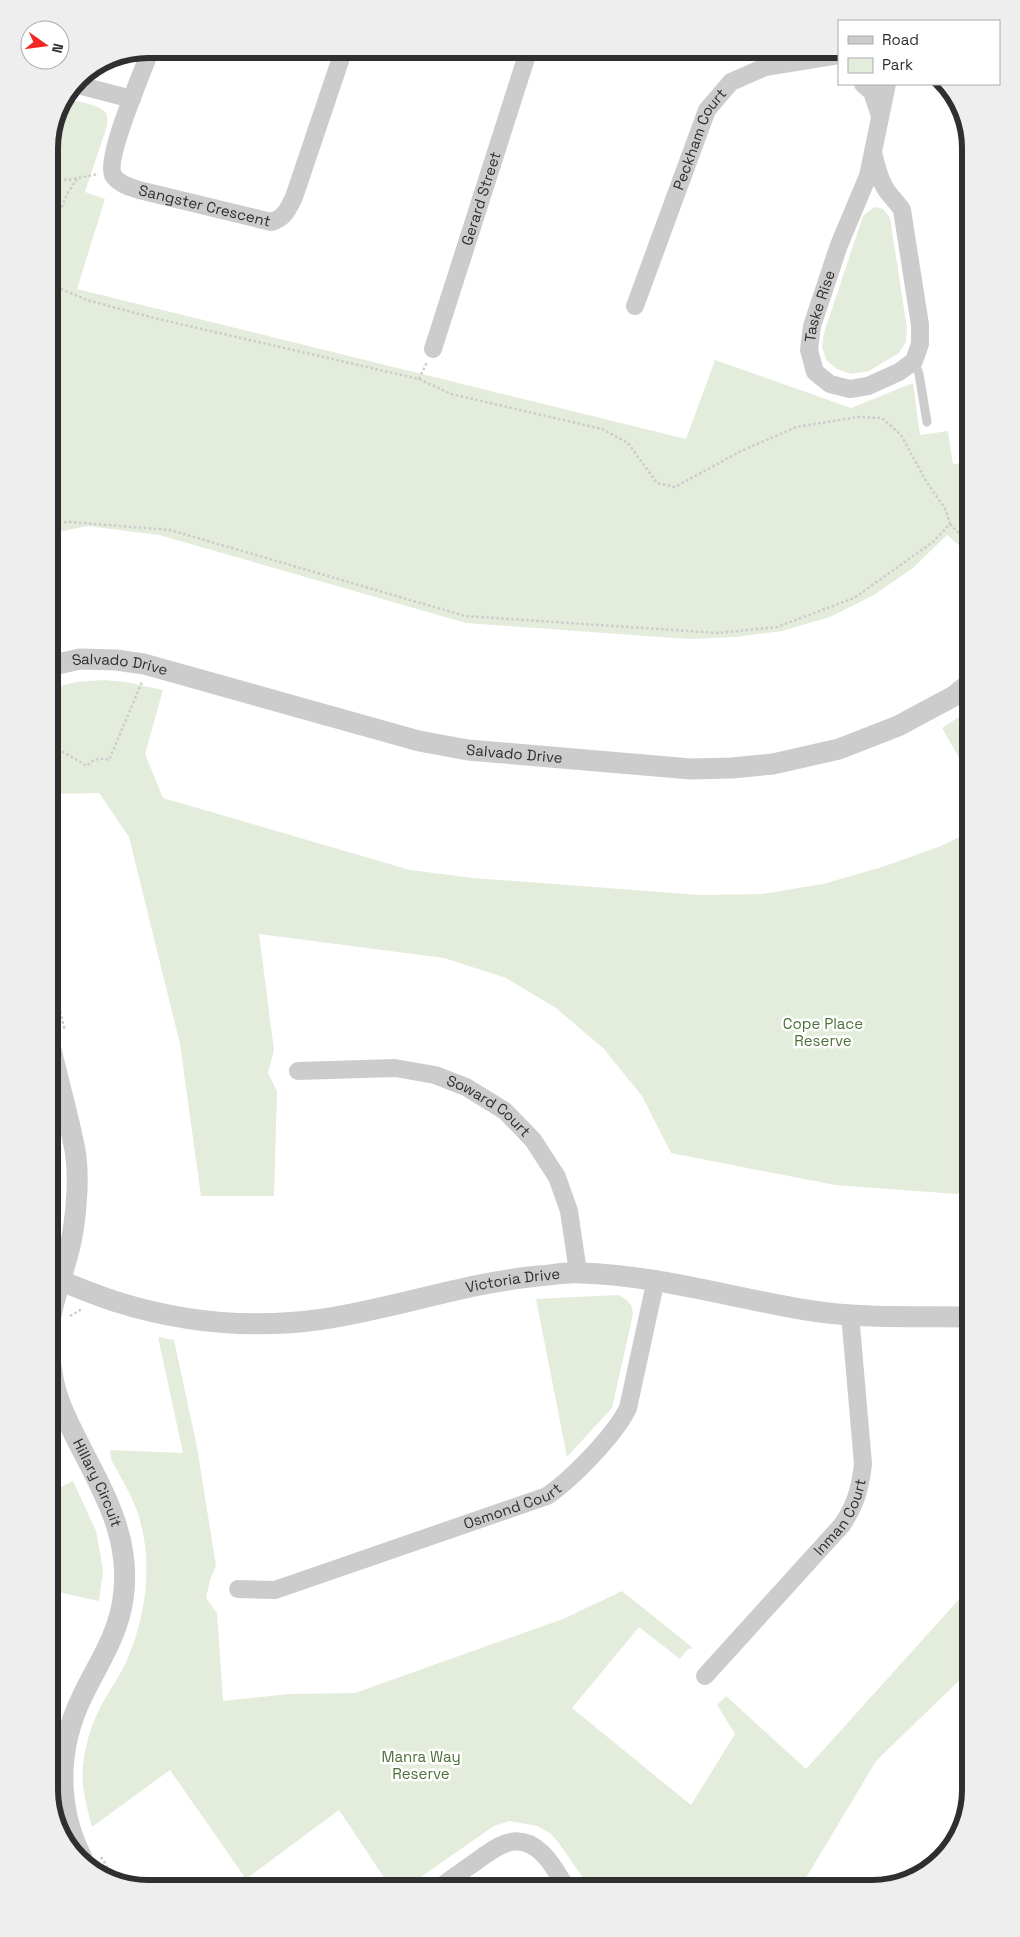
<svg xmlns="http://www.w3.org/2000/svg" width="1020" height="1937" font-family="'Space Grotesk',sans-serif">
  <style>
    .green { fill: #e4eddc }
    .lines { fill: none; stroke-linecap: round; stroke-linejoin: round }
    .path { stroke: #ccc; stroke-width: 2.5; stroke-dasharray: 2.5 2.5; stroke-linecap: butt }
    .service { stroke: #ccc; stroke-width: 9 }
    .minor { stroke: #ccc; stroke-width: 18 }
    .tertiary { stroke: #ccc; stroke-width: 21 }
    .labels { text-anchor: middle; stroke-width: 5; stroke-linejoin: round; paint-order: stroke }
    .street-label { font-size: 15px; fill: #2f2f2f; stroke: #fff }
    .park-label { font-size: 15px; fill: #4d6f39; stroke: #fff }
    .rim { fill: none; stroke: #2f2f2f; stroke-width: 6 }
  </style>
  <rect width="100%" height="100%" fill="#fff"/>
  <path class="green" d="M64,98C74,101 102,105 106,113C108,117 107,122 107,126L85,192L105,199L77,289L686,439L715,360L851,408L913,383L920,435L948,431L953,464L971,462V556L947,535L913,568L874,595L830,617L782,631L736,637L688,639L466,623L159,535L87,526L49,534V142L56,110Z
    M874,207L883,209L890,218L907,328L906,342L899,353L869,371L851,374L837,369L826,360L822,346L824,333L863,216Z
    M103,680L126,682L163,690L145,754L163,798L410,870L473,878L700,895L762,894L823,884L882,867L941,846L971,831V1195L835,1185L671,1153L642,1096L603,1048L556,1008L506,978L444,958L259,934L274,1050L268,1073L277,1091L274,1196H201L180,1044L129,837L99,793L49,794V689L76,682Z
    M971,709V779L942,728Z
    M49,1135C58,1171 54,1207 49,1244Z
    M618,1295C628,1300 632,1303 633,1314L612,1408L567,1457L536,1299Z
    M158,1337L174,1340L197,1447L216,1566L210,1580L206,1598L217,1613L223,1701L289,1694L355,1693L563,1619L622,1591L693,1648L687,1650L680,1659L639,1627L572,1708L691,1805L735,1734L717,1705L726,1696L806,1769L971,1586V1669L876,1761L800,1888H590L558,1842L550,1833L537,1826L509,1821L494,1826L405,1888H391L339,1810L246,1879L170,1770L92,1827C89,1816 86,1804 84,1793C79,1767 87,1735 98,1712C107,1692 122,1675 129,1655C147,1611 153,1560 138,1514C132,1495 120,1477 111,1459L110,1450L183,1453Z
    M73,1481L96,1531L103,1570L99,1601L49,1590V1493Z"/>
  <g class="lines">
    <path class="path" d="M49,179L68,180L98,174
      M49,240L67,194L77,179
      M419,379L427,362
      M49,523L70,522L170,530L465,616L718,633L777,627L854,598L933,542L950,524L946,510L926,481L901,435L882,418L858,417L796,427L741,451L675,487L657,483L628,443L602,429L451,394L419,379L154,318L87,300L49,284
      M950,524L971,545
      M49,744L87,766C93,759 100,757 109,760L142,682
      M49,968L65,1031
      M70,1316L82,1309
      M101,1857L115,1879"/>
    <path class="service" d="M914,361L919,374L927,422"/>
    <g class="minor">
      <path id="s1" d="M151,49C143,71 105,157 113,175C118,184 130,187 139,190L271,222C285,218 288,209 294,197L344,49"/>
      <path d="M74,84L132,99"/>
      <path d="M863,84L872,92L880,116"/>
      <path id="s2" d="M873,152C876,165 879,180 887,191C892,198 897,202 902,210L920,325V344L914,361L899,372L868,386L850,389L830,384L815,372L809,350L812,326L839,245L868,176L887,84"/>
      <path id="s3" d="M635,306L707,110L731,82L765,67L839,55"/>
      <path id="s4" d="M433,349L529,49"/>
      <path id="s5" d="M298,1071L395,1068L435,1075L466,1087L505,1111L533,1140L557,1177L569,1211L578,1272"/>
      <path id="s6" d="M238,1589L275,1590L547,1496C572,1479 615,1435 628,1408L656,1279"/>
      <path id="s7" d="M705,1676L842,1525C856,1504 860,1489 863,1464L850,1314"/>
      <path d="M439,1888C450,1880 462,1871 474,1863C496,1847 517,1829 542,1853C552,1862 559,1877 567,1888"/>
    </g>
    <g class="tertiary">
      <path id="s8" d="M49,666L80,659L116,660L144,664L419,741L468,750L691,769L732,768L773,764L839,749L898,726L954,696L971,682"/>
      <path id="s9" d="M49,1041C57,1077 68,1114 75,1150C79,1174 77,1207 73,1231C68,1264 53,1295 49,1327C47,1344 50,1362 53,1378C57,1401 68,1422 78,1442C104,1493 132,1539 123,1599C118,1636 97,1665 82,1697C57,1748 56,1807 82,1858"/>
      <path id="s10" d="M61,1281C79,1288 98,1296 117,1302C184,1323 254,1329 324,1319C396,1308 465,1283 538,1276C552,1275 566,1272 580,1273C659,1275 735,1299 813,1311C865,1319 919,1316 971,1317"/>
    </g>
  </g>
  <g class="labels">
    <g class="street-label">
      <text dy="5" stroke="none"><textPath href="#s3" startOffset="179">Peckham Court</textPath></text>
      <text dy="5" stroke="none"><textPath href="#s4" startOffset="158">Gerard Street</textPath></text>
      <text dy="5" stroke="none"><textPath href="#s1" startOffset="231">Sangster Crescent</textPath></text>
      <text dy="5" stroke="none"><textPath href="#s2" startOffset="398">Taske Rise</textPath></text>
      <text dy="5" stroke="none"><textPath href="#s8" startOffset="72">Salvado Drive</textPath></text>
      <text dy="5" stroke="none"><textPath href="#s8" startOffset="478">Salvado Drive</textPath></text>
      <text dy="5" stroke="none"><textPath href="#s5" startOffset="200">Soward Court</textPath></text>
      <text dy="5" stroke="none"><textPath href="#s10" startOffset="462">Victoria Drive</textPath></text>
      <text dy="5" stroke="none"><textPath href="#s9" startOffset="458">Hillary Circuit</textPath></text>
      <text dy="5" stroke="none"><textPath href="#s6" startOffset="289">Osmond Court</textPath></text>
      <text dy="5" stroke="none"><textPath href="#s7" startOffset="210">Inman Court</textPath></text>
    </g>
    <g class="park-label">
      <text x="823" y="1029">Cope Place<tspan x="823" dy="17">Reserve</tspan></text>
      <text x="421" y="1762">Manra Way<tspan x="421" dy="17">Reserve</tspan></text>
    </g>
  </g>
  <path d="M0 0H1020V1937H0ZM148 58H872A90 90 0 0 1 962 148V1790A90 90 0 0 1 872 1880H148A90 90 0 0 1 58 1790V148A90 90 0 0 1 148 58Z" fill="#eee" fill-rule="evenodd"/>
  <path class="rim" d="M148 58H872A90 90 0 0 1 962 148V1790A90 90 0 0 1 872 1880H148A90 90 0 0 1 58 1790V148A90 90 0 0 1 148 58Z"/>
  <rect x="838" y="20" width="162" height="65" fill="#ffffff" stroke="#acacac"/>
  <rect x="848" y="36" width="25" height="8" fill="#cccccc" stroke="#acacac"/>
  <text x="882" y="45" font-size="15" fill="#2f2f2f">Road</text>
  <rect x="848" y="58" width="25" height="15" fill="#e4eddc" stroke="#acacac"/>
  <text x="882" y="70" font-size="15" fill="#2f2f2f">Park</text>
  <g transform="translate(45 45) rotate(104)"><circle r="24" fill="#ffffff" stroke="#acacac"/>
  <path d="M0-4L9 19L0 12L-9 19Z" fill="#f32724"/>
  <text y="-8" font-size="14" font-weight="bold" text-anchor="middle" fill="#2f2f2f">N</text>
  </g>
</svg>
